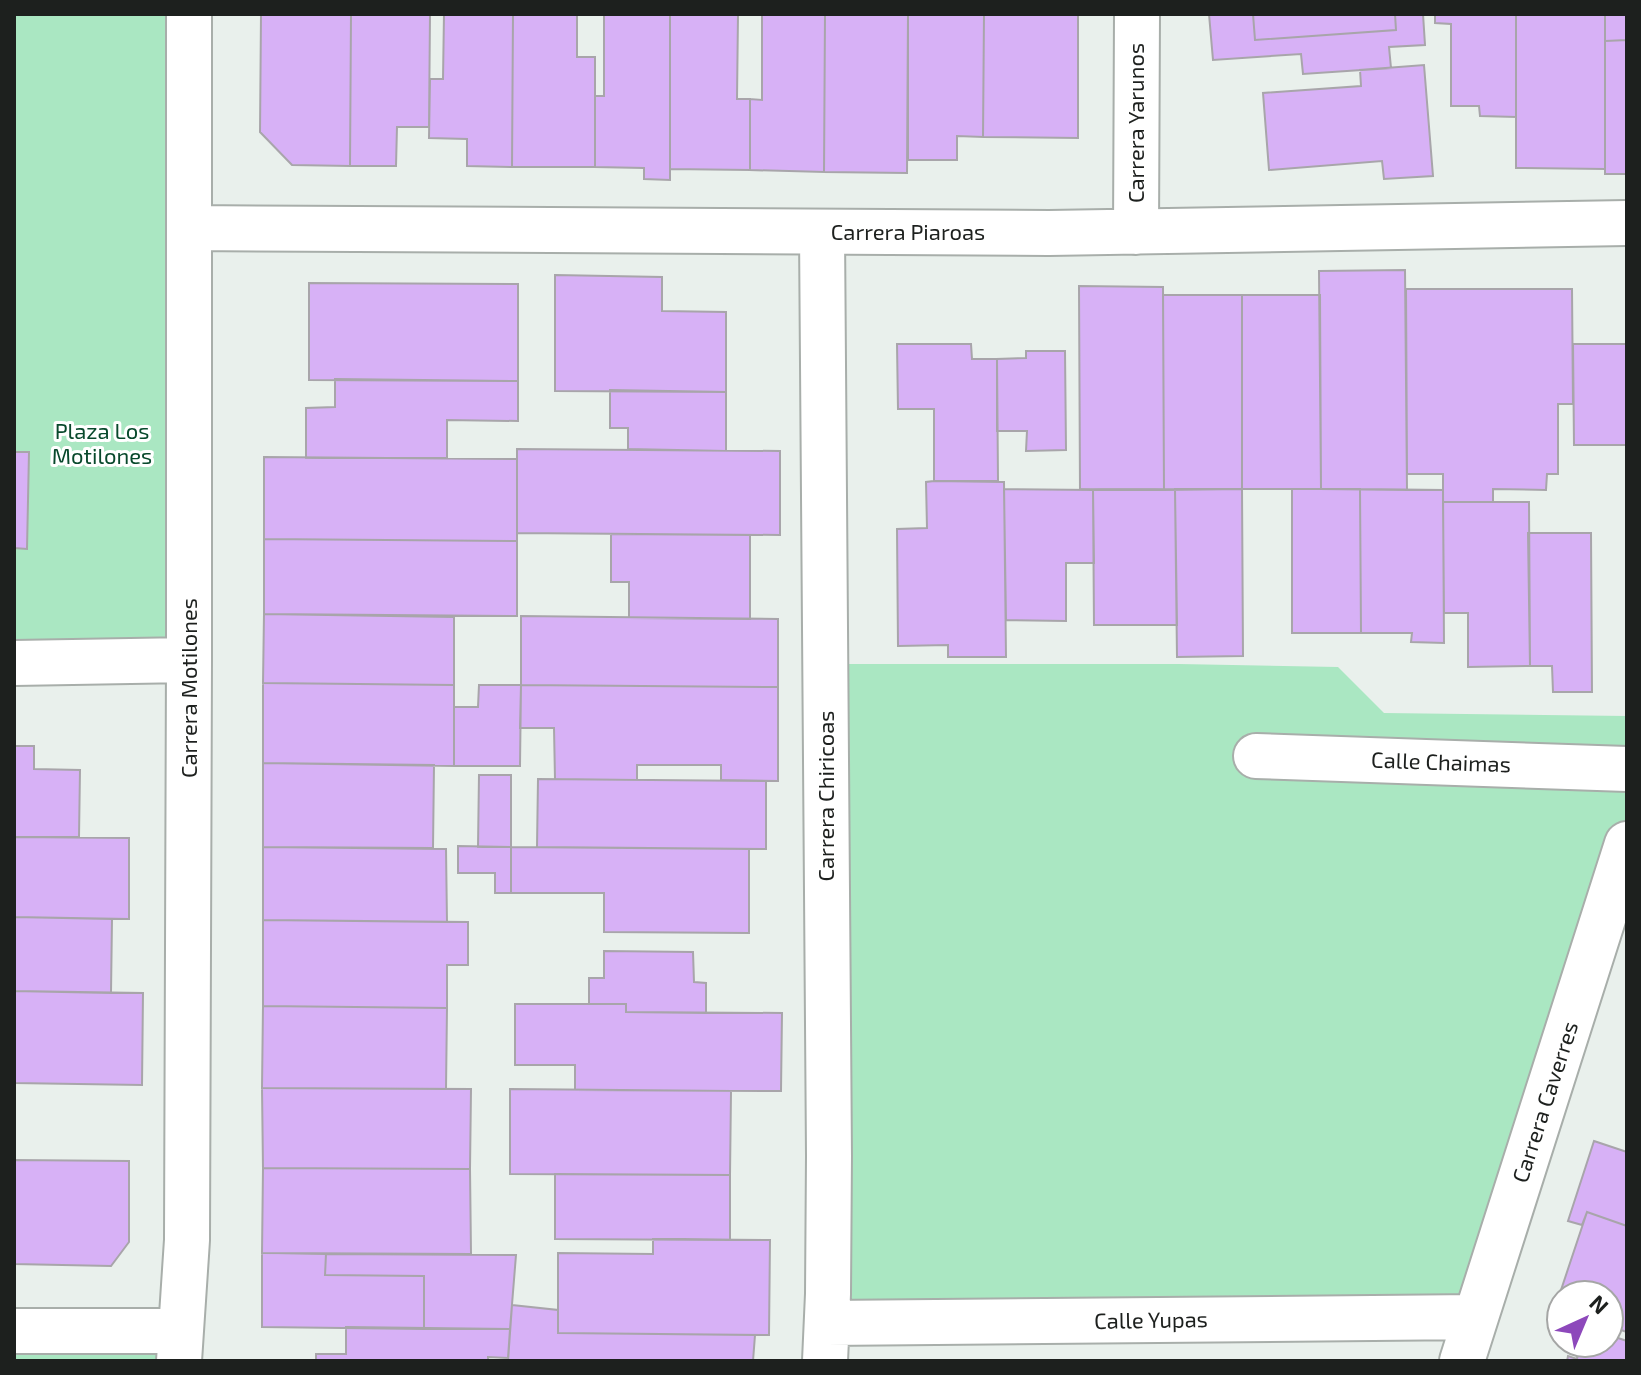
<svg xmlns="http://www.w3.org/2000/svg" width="1641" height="1375" font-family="'Exo 2',sans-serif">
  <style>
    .green { fill: #aae7c2 }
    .building { fill: #d7b1f6; stroke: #a8a5aa; stroke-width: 2 }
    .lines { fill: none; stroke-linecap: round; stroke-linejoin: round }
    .street-casing { stroke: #a8aeaa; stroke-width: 48 }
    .street { stroke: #fff; stroke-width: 44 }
    .labels { text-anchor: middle; stroke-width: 6; stroke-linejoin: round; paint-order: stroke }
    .street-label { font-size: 22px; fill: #1d201e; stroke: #fff }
    .park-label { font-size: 22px; fill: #08492c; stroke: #fff }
  </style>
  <rect width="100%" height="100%" fill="#e9f0ec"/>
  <path class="green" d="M14,14H189V660L14,663Z
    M823,664H1179L1338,667L1384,713L1627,716V844L1476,1317L827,1323Z
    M14,1331H181L179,1361H14Z"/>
  <path class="building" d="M261,14H351L350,166L292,165L260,132Z
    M351,14H430L429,127H397L396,166H350Z
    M444,14H513L512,167L467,166V139L429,138L430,79H443Z
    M513,14H577V57H595V167H512Z
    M604,14H670V180L644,179V168L595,167V96H604Z
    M670,14H738L737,99H750V170L670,169Z
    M762,14H825L824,172L750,170V99L762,100Z
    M825,14H908L907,173L824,172Z
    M908,14H984L983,137L957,136V160H908Z
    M984,14H1078V138L983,137Z
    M1209,14H1253L1255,40L1396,30L1395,14H1423L1425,45L1389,47L1391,68L1303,74L1301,54L1213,60Z
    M1253,14H1395L1396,30L1255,40Z
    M1435,14H1516V117L1480,116L1479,106H1451V24L1435,23Z
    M1516,14H1605V169L1516,168Z
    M1605,14H1627V40L1605,41Z
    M1627,40V174H1605V41Z
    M1424,65L1433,176L1384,179L1382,161L1269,170L1263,93L1361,86L1360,70Z
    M1405,270L1407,490L1321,489L1319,271Z
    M555,275L662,277V311L726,312V392L555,391Z
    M309,283L518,284V381L309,380Z
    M1079,286L1163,287L1164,490L1080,489Z
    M1406,289H1572L1573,404H1558V474H1547L1546,490L1493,489V502H1443V474H1407Z
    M1163,295H1242V489L1164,490Z
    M1242,295H1320L1321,489H1242Z
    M897,344H971L972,359H997L998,481H934V409H898Z
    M1573,344H1627V445H1574Z
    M1026,351H1065L1066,450L1026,451L1027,431H997V359L1026,358Z
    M335,379L518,381V421L447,420V458H306V408L335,407Z
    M610,390L726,392V451L628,449V428H610Z
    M517,449L780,451V535L517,533Z
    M14,452H29L27,549L14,548Z
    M264,457L517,459V541L264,539Z
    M934,481L1004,482L1006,657H948V645L898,646L897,529L927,528L926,482Z
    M1004,489L1093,490L1094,563H1066V621L1006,620Z
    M1175,489H1242L1243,656L1177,657Z
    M1175,489L1177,625H1094L1093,490Z
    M1292,489H1360L1361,633H1292Z
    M1360,489L1443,490L1444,643L1411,642L1412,633H1361Z
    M1443,502H1529L1530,666L1468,667V613H1444Z
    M1528,533H1591L1592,692H1553L1552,666H1530Z
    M611,534L750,535V619L629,618V582H611Z
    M264,539L517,541V616L264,614Z
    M264,614L454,617V685L263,683Z
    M521,616L778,619V687L521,685Z
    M263,683L454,685V766L263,763Z
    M479,685H521L520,766H454V707H478Z
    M521,685L778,687V781L721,780V765H637V780L555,779L554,728H520Z
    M14,746H34V769L80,770L79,837H14Z
    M263,763L434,765L433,848L263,847Z
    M479,775H511V847H478Z
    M538,779L766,781V849L537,847Z
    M14,837L129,838V919L14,917Z
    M458,846L511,847V893H495V873H458Z
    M263,847L446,849L447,922L263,920Z
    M511,847L749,849V933L604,932V893H511Z
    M14,917L112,919L111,993L14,991Z
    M263,920L468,922V965H447V1008L263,1006Z
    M604,951L693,952L694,982L706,983V1013L626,1012V1004H589V978H604Z
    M14,991L143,993L142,1085L14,1083Z
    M515,1004H626V1012L782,1013L781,1091L575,1090V1065H515Z
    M263,1006L447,1008L446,1089L262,1088Z
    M262,1088L471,1089L470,1169L263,1168Z
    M510,1089L731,1091L730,1175L510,1174Z
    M1594,1141L1627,1152V1226L1587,1212L1582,1225L1568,1221Z
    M14,1160L129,1161V1242L111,1266L14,1264Z
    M263,1168L470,1169L471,1254L262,1253Z
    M555,1174L730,1175V1240L555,1239Z
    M1587,1212L1627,1226V1332L1609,1326V1295H1561V1310L1555,1308Z
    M653,1239L770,1240L769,1335L558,1333V1253L653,1254Z
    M262,1253L326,1254L325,1275L424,1276V1329L262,1327Z
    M326,1254L516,1255L510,1329H424V1276L325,1275Z
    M512,1305L558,1310V1333L755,1335L753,1361H508Z
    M346,1327L510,1329L508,1358L488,1357V1361H316V1354H346Z
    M1609,1335L1627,1341V1361H1567L1568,1356L1577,1359L1581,1343H1609Z"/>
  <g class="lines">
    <defs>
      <path id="street" d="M189,228L1049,233L1627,223
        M822,232L829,1156L828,1294L825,1361
        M1136,232L1137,14
        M14,663L189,660
        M1256,756L1627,769
        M827,1323L1476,1317
        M14,1331H181
        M179,1361L187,1240L189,660V14
        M1462,1361L1627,844"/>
    </defs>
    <use href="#street" class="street-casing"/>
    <use href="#street" class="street"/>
  </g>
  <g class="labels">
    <g class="street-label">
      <text transform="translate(1136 123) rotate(-90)" y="8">Carrera Yarunos</text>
      <text x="908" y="240">Carrera Piaroas</text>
      <text transform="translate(189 688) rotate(-90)" y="8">Carrera Motilones</text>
      <text transform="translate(1441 762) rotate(2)" y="8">Calle Chaimas</text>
      <text transform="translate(826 796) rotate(-90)" y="8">Carrera Chiricoas</text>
      <text transform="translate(1545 1102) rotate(-72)" y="8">Carrera Caverres</text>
      <text transform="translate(1151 1320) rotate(-1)" y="8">Calle Yupas</text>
    </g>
    <g class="park-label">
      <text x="102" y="439">Plaza Los<tspan x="102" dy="25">Motilones</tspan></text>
    </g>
  </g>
  <rect width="1641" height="1375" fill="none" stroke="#1d201e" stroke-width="32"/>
  <g transform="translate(1585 1319) rotate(44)"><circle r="38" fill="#ffffff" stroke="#a5a6a5" stroke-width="2"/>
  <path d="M0-6L14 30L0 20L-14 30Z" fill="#8d48bb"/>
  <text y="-12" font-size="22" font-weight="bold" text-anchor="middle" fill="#1d201e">N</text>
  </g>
</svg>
